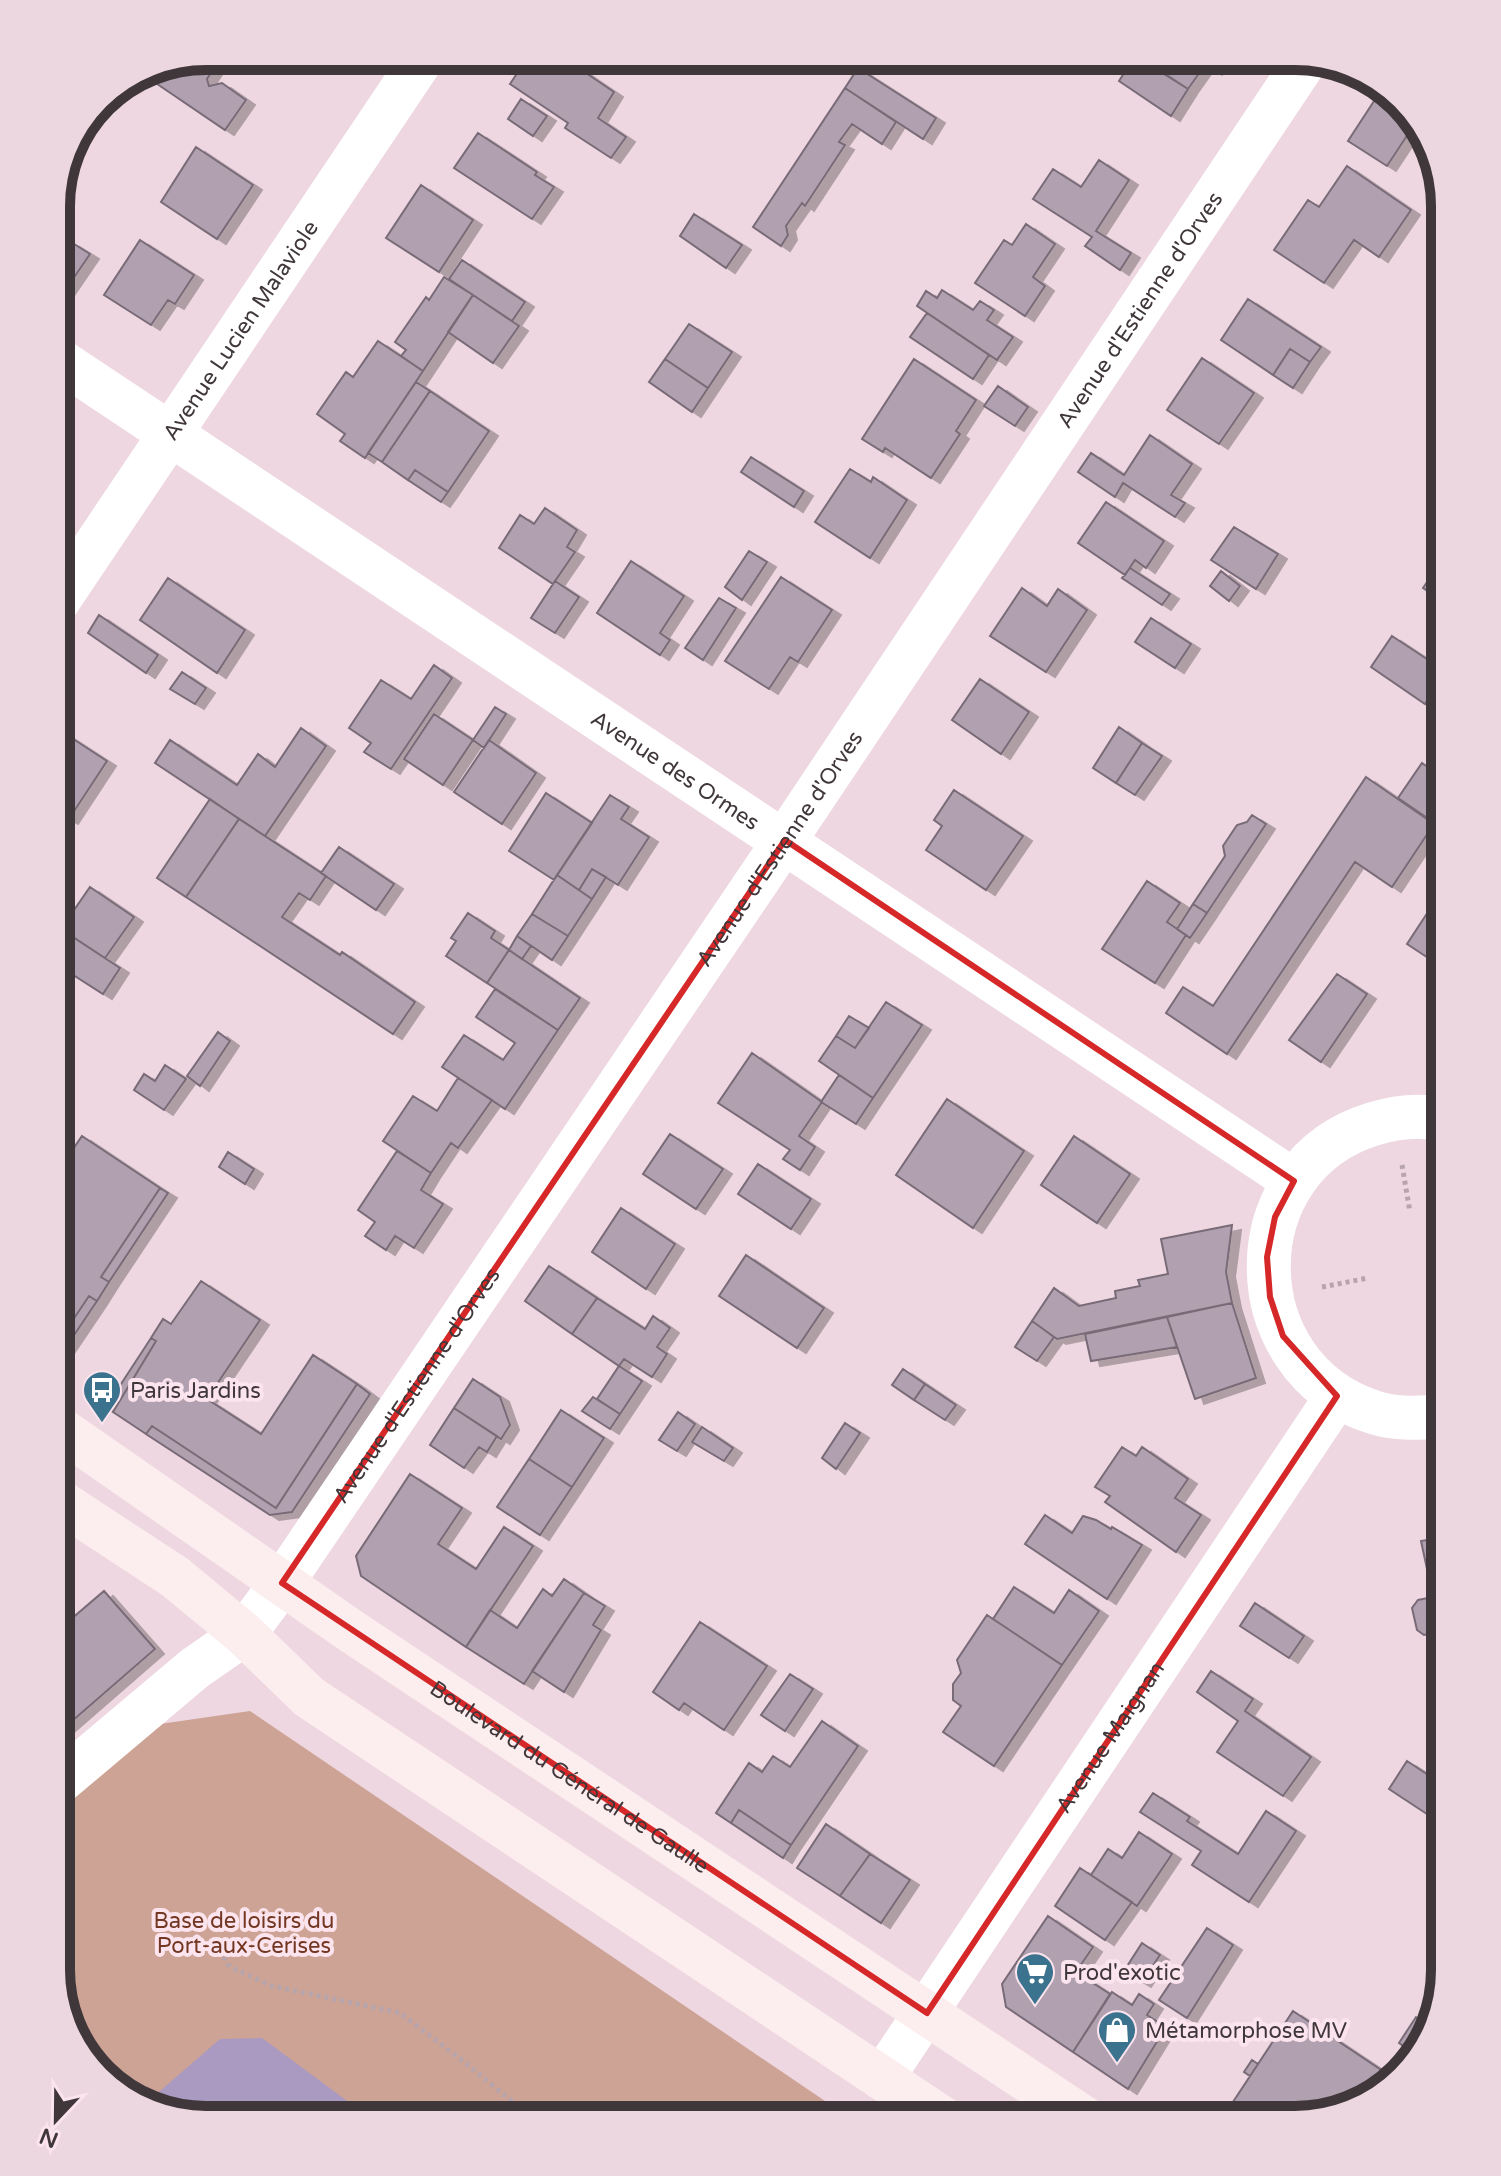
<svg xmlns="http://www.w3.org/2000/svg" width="1501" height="2176" font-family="'Varela Round',sans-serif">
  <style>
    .green { fill: #cda395 }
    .water { fill: #aa99c1 }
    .building { fill: #b1a1b0; stroke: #796b78; stroke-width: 2; filter: url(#shadow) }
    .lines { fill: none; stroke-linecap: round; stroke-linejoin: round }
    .path { stroke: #b8a5ac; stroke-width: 5; stroke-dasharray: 4 4; stroke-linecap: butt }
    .minor { stroke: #fff; stroke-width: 44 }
    .secondary { stroke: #fcedee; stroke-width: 44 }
    .marked { fill: none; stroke: #d62828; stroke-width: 6; stroke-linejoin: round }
    .labels { text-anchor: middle; stroke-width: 8; stroke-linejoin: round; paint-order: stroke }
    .street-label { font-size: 22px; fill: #40373a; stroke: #fbe4ed }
    .poi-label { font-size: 22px; fill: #40373a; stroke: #fbe4ed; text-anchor: start }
    .park-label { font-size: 22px; fill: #723621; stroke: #fbe4ed }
    .rim { fill: none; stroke: #40373a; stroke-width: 10 }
  </style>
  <defs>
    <filter id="shadow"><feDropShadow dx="9" dy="5" stdDeviation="0" flood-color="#0004"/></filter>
  </defs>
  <rect width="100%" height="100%" fill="#eed7e0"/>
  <path class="green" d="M250,1711L853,2120H197L131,2100L76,2045L56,1970V1813L160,1724Z"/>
  <path class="water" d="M262,2038L373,2120H197L145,2104L220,2039Z"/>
  <path class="building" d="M206,56H222L207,79L209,86L222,83L246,100L225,130L141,73L149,67Z
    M549,56H561L614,92L598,118L626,137L611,158L565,128L568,123L510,84L528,57L542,66Z
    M990,56H1016L1008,68Z
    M1135,56L1188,89L1171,116L1119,81Z
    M1138,56H1222L1213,70L1205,65L1188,89Z
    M858,68L936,118L923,139L845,88Z
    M1378,81L1416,122L1387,166L1348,141L1376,98L1369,93Z
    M845,88L896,122L882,144L852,124L839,142L845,145L805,206L802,203L786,226L788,235L781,246L753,227Z
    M521,99L547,116L533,136L508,119Z
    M478,133L537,172L535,175L554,187L532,219L454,168Z
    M196,147L253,185L217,239L161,202Z
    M1099,160L1129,180L1096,231L1131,253L1120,270L1085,246L1092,237L1033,199L1053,169L1081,187Z
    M1347,166L1411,210L1379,257L1354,240L1324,283L1274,250L1308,200L1319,207Z
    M421,185L473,220L439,272L386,238Z
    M56,202L64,207L56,218Z
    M694,214L742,245L726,268L680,236Z
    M1026,224L1055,244L1033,277L1045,286L1025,316L975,283L1004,240L1012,245Z
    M140,240L194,275L175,304L168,300L151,325L104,295Z
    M71,242L90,254L58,301L56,266Z
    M462,260L525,302L512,321L449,279Z
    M444,277L473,295L423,371L401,356L406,350L395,342L426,297L429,300Z
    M942,290L973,310L980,301L994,310L987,320L1013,337L997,360L917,306L926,291L937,298Z
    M473,295L519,326L493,363L448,332Z
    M1248,299L1321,347L1310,362L1290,349L1273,375L1221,340Z
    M927,313L989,355L973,379L910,337Z
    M689,324L732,352L708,388L665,359Z
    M378,341L423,371L365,458L340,441L345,434L317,414L346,372L353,377Z
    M1290,349L1310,362L1293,388L1273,375Z
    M1202,358L1254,393L1219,444L1167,410Z
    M665,359L708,388L692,412L649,382Z
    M914,359L976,400L956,431L960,434L931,478L885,448L883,452L862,439Z
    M416,382L430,391L382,462L368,453Z
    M998,386L1028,407L1015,426L984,406Z
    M430,391L489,431L448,492L415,470L408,480L382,462Z
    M1150,435L1192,464L1171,495L1185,503L1175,517L1123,483L1115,497L1078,472L1091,453L1124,475Z
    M751,457L804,491L794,507L741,472Z
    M850,469L871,482L873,477L907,500L870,558L815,522Z
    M415,470L448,492L441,502L408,480Z
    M1106,502L1164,541L1146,568L1135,560L1125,575L1078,543Z
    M545,508L577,530L567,547L575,552L553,584L499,548L520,515L534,524Z
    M1234,527L1278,554L1256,589L1211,560Z
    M749,551L767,562L742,600L725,587Z
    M1445,556V603L1423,588Z
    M631,561L684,596L660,633L670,640L660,655L597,613Z
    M1130,568L1170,594L1162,605L1122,578Z
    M1221,571L1240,586L1229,601L1210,586Z
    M781,577L832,610L798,662L790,657L769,689L725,661Z
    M168,578L245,630L217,673L140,620Z
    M555,581L579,597L555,633L531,618Z
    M1022,588L1047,606L1058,589L1087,610L1046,672L990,636Z
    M719,598L736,608L703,660L685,648Z
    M99,615L158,655L146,673L88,633Z
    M1151,618L1191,644L1175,668L1135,642Z
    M1392,636L1445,671L1425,704L1371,667Z
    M434,665L452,678L391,769L364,752L371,743L349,728L381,680L411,699Z
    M182,672L206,688L195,704L170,689Z
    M980,679L1029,712L1001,754L952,720Z
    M495,707L506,714L484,748L473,740Z
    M434,714L473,740L443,785L404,759Z
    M1119,727L1142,743L1116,783L1093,768Z
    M301,728L326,746L265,836L155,763L170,740L237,785L258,754L275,767Z
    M64,733L107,761L69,819L56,811V744Z
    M489,740L536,773L502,824L454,792Z
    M1142,743L1162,756L1135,795L1116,783Z
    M1422,763L1445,779V830L1398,798Z
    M1366,777L1434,824L1392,887L1355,862L1227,1054L1166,1013L1183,987L1213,1006Z
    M954,790L1023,836L986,890L926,850L942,826L934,820Z
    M546,793L592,823L554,880L509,851Z
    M610,795L629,807L621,819L649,837L618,885L592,869L579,890L557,875Z
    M210,799L239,819L186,897L157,878Z
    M1252,815L1266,824L1207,913L1193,904L1225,856L1223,846L1237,825L1247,822Z
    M239,819L326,876L310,900L299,893L282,917L340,955L342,952L415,1002L393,1034L186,897Z
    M339,847L394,884L376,910L321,873Z
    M592,869L606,877L592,899L579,890Z
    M557,875L592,899L568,936L532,914Z
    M1147,881L1180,903L1167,922L1186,935L1155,983L1102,949Z
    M90,887L134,917L105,958L61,929Z
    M1193,904L1207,913L1190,938L1177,929Z
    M1428,912L1445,924V969L1407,944Z
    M468,913L495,931L491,938L509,950L487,983L446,956L456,941L451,938Z
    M532,914L568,936L552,960L517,936Z
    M56,926L120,968L103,994L56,964Z
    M517,936L531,946L522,959L509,950Z
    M509,950L580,998L558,1030L487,983Z
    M1337,974L1367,994L1321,1062L1289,1040Z
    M495,989L558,1030L505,1109L442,1067L464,1035L503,1060L515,1043L476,1017Z
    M886,1002L922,1025L873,1098L819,1061L836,1036L855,1048Z
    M849,1016L869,1028L855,1048L836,1036Z
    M218,1032L230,1041L200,1086L187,1076Z
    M752,1053L822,1102L799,1136L815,1147L800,1170L783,1159L790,1150L718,1103Z
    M165,1065L186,1079L164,1110L134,1090L144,1074L155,1081Z
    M839,1075L873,1098L856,1124L821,1102Z
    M458,1078L492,1100L458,1148L451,1143L431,1173L383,1141L413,1096L437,1111Z
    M947,1099L1024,1151L973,1228L896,1175Z
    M670,1134L723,1169L696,1209L643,1174Z
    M82,1136L160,1188L101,1277L109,1282L97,1301L89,1296L56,1345V1174Z
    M1074,1136L1130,1174L1097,1223L1041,1185Z
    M397,1151L431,1173L421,1190L443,1204L414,1248L395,1236L386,1250L365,1236L375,1222L358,1210Z
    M228,1152L254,1169L245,1184L219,1167Z
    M758,1164L811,1199L791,1229L738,1194Z
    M160,1188L168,1193L109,1282L101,1277Z
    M621,1208L675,1244L646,1289L592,1252Z
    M1232,1225L1226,1272L1232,1303L1057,1339L1032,1321L1054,1288L1079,1306L1116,1298L1115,1291L1140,1286L1138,1280L1168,1274L1161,1239Z
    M746,1255L824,1308L797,1348L719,1296Z
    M549,1266L597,1298L572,1334L525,1301Z
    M201,1281L260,1320L207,1399L261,1434L313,1355L357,1384L276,1508L152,1426L146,1434L113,1412L156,1341L151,1338L163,1319L171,1324Z
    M89,1296L97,1301L56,1362V1345Z
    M597,1298L645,1329L653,1316L670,1328L657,1347L667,1354L652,1377L624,1359L619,1366L572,1334Z
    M1232,1303L1256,1378L1195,1399L1167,1317Z
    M1167,1317L1177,1347L1091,1361L1085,1334Z
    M1032,1321L1054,1337L1037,1361L1015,1347Z
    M151,1338L156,1341L113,1412L106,1407Z
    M619,1366L642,1381L620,1414L597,1399Z
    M903,1369L925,1384L914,1400L892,1385Z
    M473,1379L500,1397L510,1425L501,1439L454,1408Z
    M357,1384L370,1394L292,1512L270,1515L146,1434L152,1426L276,1508Z
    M925,1384L956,1405L945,1420L914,1400Z
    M593,1397L620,1414L610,1429L582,1411Z
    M454,1408L497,1436L487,1452L479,1447L464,1468L430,1445Z
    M561,1410L604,1438L572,1487L529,1459Z
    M678,1412L695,1424L677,1451L659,1440Z
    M845,1423L860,1433L836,1469L822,1458Z
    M702,1427L733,1448L724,1461L692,1442Z
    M1122,1447L1136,1456L1142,1447L1188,1479L1175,1498L1201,1515L1176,1552L1105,1502L1110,1496L1095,1487Z
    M529,1459L572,1487L540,1535L497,1507Z
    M410,1474L462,1508L438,1544L476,1569L504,1527L533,1546L466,1647L361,1576L356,1556Z
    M1045,1515L1072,1533L1083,1516L1096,1520L1111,1529L1112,1527L1142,1545L1107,1599L1025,1544Z
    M1445,1537V1630L1424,1635L1417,1630L1412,1608L1418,1600L1433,1597L1421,1541Z
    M564,1579L584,1593L524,1684L466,1647L490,1610L517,1628L543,1589L552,1596Z
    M1014,1587L1054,1613L1069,1590L1099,1611L1062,1665L993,1619Z
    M104,1591L155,1649L56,1735V1632Z
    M584,1593L605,1606L593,1625L601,1630L564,1692L532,1671Z
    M1255,1603L1304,1636L1289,1658L1240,1626Z
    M987,1615L1062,1665L994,1766L943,1732L961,1706L953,1700V1684L961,1673L957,1660Z
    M700,1622L767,1666L724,1730L684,1703L679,1710L653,1692Z
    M1211,1671L1253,1699L1245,1711L1311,1757L1283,1796L1217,1752L1238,1721L1197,1692Z
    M790,1674L813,1689L785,1731L761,1715Z
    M822,1721L858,1746L791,1845L739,1810L731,1823L716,1813L749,1763L762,1772L773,1756L790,1767Z
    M1407,1761L1445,1786V1826L1389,1789Z
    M1153,1793L1190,1817L1187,1821L1238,1854L1266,1811L1296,1831L1249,1902L1192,1865L1201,1851L1140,1812Z
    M739,1810L791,1845L783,1858L731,1823Z
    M826,1824L870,1854L840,1896L797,1868Z
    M1139,1832L1172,1854L1137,1906L1091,1875L1108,1849L1122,1858Z
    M870,1854L910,1880L881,1923L840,1896Z
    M1080,1868L1132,1902L1105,1940L1055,1906Z
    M1048,1916L1093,1947L1076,1972L1110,1994L1073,2052L1006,2007L1002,1984Z
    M1207,1928L1233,1945L1187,2018L1159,2000Z
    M1142,1943L1160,1955L1142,1982L1124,1971Z
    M1112,1992L1132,2005L1139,1994L1154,2004L1147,2015L1166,2027L1128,2089L1073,2052Z
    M1293,2011L1392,2077L1433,2014L1425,2045L1370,2100L1295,2120H1247L1229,2108Z
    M1416,2017L1427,2024L1409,2050L1399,2043Z
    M1252,2060L1258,2064L1250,2076L1244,2072Z"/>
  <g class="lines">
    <path class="path" d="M1402,1165L1410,1212
      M1322,1287L1368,1278
      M1432,1321L1442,1367
      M215,1943L230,1967L272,1986L400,2013L463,2061L519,2107L540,2120
      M70,2021L73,2035
      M514,2120L519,2107"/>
    <g class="minor">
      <path id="s1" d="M56,358L1294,1181"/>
      <path id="s2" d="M56,604L424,56"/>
      <path d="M1445,1416C1421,1418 1396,1420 1373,1412C1235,1367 1233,1167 1373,1124C1396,1117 1421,1114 1445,1120"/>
      <path id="s3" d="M56,1785L195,1668L244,1634L282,1583L785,840L1308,57"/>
      <path id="s4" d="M882,2078L1337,1396"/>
    </g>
    <g class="secondary">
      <path id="s5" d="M56,1426L351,1631L1087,2120"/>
      <path d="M56,1499L175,1577L244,1634L309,1697L945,2120"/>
    </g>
  </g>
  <path class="marked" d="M785,840L1294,1181L1275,1217L1267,1257L1270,1297L1283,1336L1337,1396L927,2013L282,1583Z"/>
  <defs>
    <symbol id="bus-pin" viewBox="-11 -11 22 30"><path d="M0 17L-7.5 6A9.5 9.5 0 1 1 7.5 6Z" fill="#3b728d" stroke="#fbe4ed"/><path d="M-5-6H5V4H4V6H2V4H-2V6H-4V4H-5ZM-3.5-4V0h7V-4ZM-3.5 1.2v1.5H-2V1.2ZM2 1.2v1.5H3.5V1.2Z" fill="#fff"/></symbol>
    <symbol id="supermarket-pin" viewBox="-11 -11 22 30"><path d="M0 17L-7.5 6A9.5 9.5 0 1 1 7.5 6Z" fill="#3b728d" stroke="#fbe4ed"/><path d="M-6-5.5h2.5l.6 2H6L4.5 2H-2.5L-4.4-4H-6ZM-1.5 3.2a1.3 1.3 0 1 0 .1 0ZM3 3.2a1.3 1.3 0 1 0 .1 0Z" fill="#fff"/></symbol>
    <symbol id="shop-pin" viewBox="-11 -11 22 30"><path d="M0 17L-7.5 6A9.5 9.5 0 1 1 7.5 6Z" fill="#3b728d" stroke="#fbe4ed"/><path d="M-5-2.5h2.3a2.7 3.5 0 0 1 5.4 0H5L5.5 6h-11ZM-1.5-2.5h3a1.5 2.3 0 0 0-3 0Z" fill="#fff"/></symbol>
  </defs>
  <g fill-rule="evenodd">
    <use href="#bus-pin" x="80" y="1368" width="44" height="60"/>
    <use href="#supermarket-pin" x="1013" y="1950" width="44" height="60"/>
    <use href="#shop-pin" x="1095" y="2008" width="44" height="60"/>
  </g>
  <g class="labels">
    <g class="street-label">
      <text dy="8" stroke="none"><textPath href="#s3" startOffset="1840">Avenue d'Estienne d'Orves</textPath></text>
      <text dy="8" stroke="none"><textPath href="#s2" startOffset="330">Avenue Lucien Malaviole</textPath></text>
      <text dy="8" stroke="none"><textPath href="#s1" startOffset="744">Avenue des Ormes</textPath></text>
      <text dy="8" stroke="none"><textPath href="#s3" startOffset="1192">Avenue d'Estienne d'Orves</textPath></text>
      <text dy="8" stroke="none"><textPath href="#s3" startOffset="544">Avenue d'Estienne d'Orves</textPath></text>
      <text dy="8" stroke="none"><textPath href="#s4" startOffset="410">Avenue Maignan</textPath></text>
      <text dy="8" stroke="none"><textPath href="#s5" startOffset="622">Boulevard du Général de Gaulle</textPath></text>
    </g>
    <g class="poi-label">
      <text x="130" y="1398">Paris Jardins</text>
      <text x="1063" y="1980">Prod'exotic</text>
      <text x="1145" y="2038">Métamorphose MV</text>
    </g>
    <g class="park-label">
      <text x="244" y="1928">Base de loisirs du<tspan x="244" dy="25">Port-aux-Cerises</tspan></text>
    </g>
  </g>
  <path d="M0 0H1501V2176H0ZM206 70H1295A136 136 0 0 1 1431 206V1970A136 136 0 0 1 1295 2106H206A136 136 0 0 1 70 1970V206A136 136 0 0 1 206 70Z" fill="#ecd6df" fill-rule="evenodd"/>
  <path class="rim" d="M206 70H1295A136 136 0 0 1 1431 206V1970A136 136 0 0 1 1295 2106H206A136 136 0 0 1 70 1970V206A136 136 0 0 1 206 70Z"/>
  <g transform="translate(56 2120) rotate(202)" stroke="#fbe4ed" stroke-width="6" paint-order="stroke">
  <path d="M0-6L14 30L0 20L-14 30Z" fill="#40373a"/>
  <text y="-12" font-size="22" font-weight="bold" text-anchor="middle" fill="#40373a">N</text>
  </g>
</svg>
